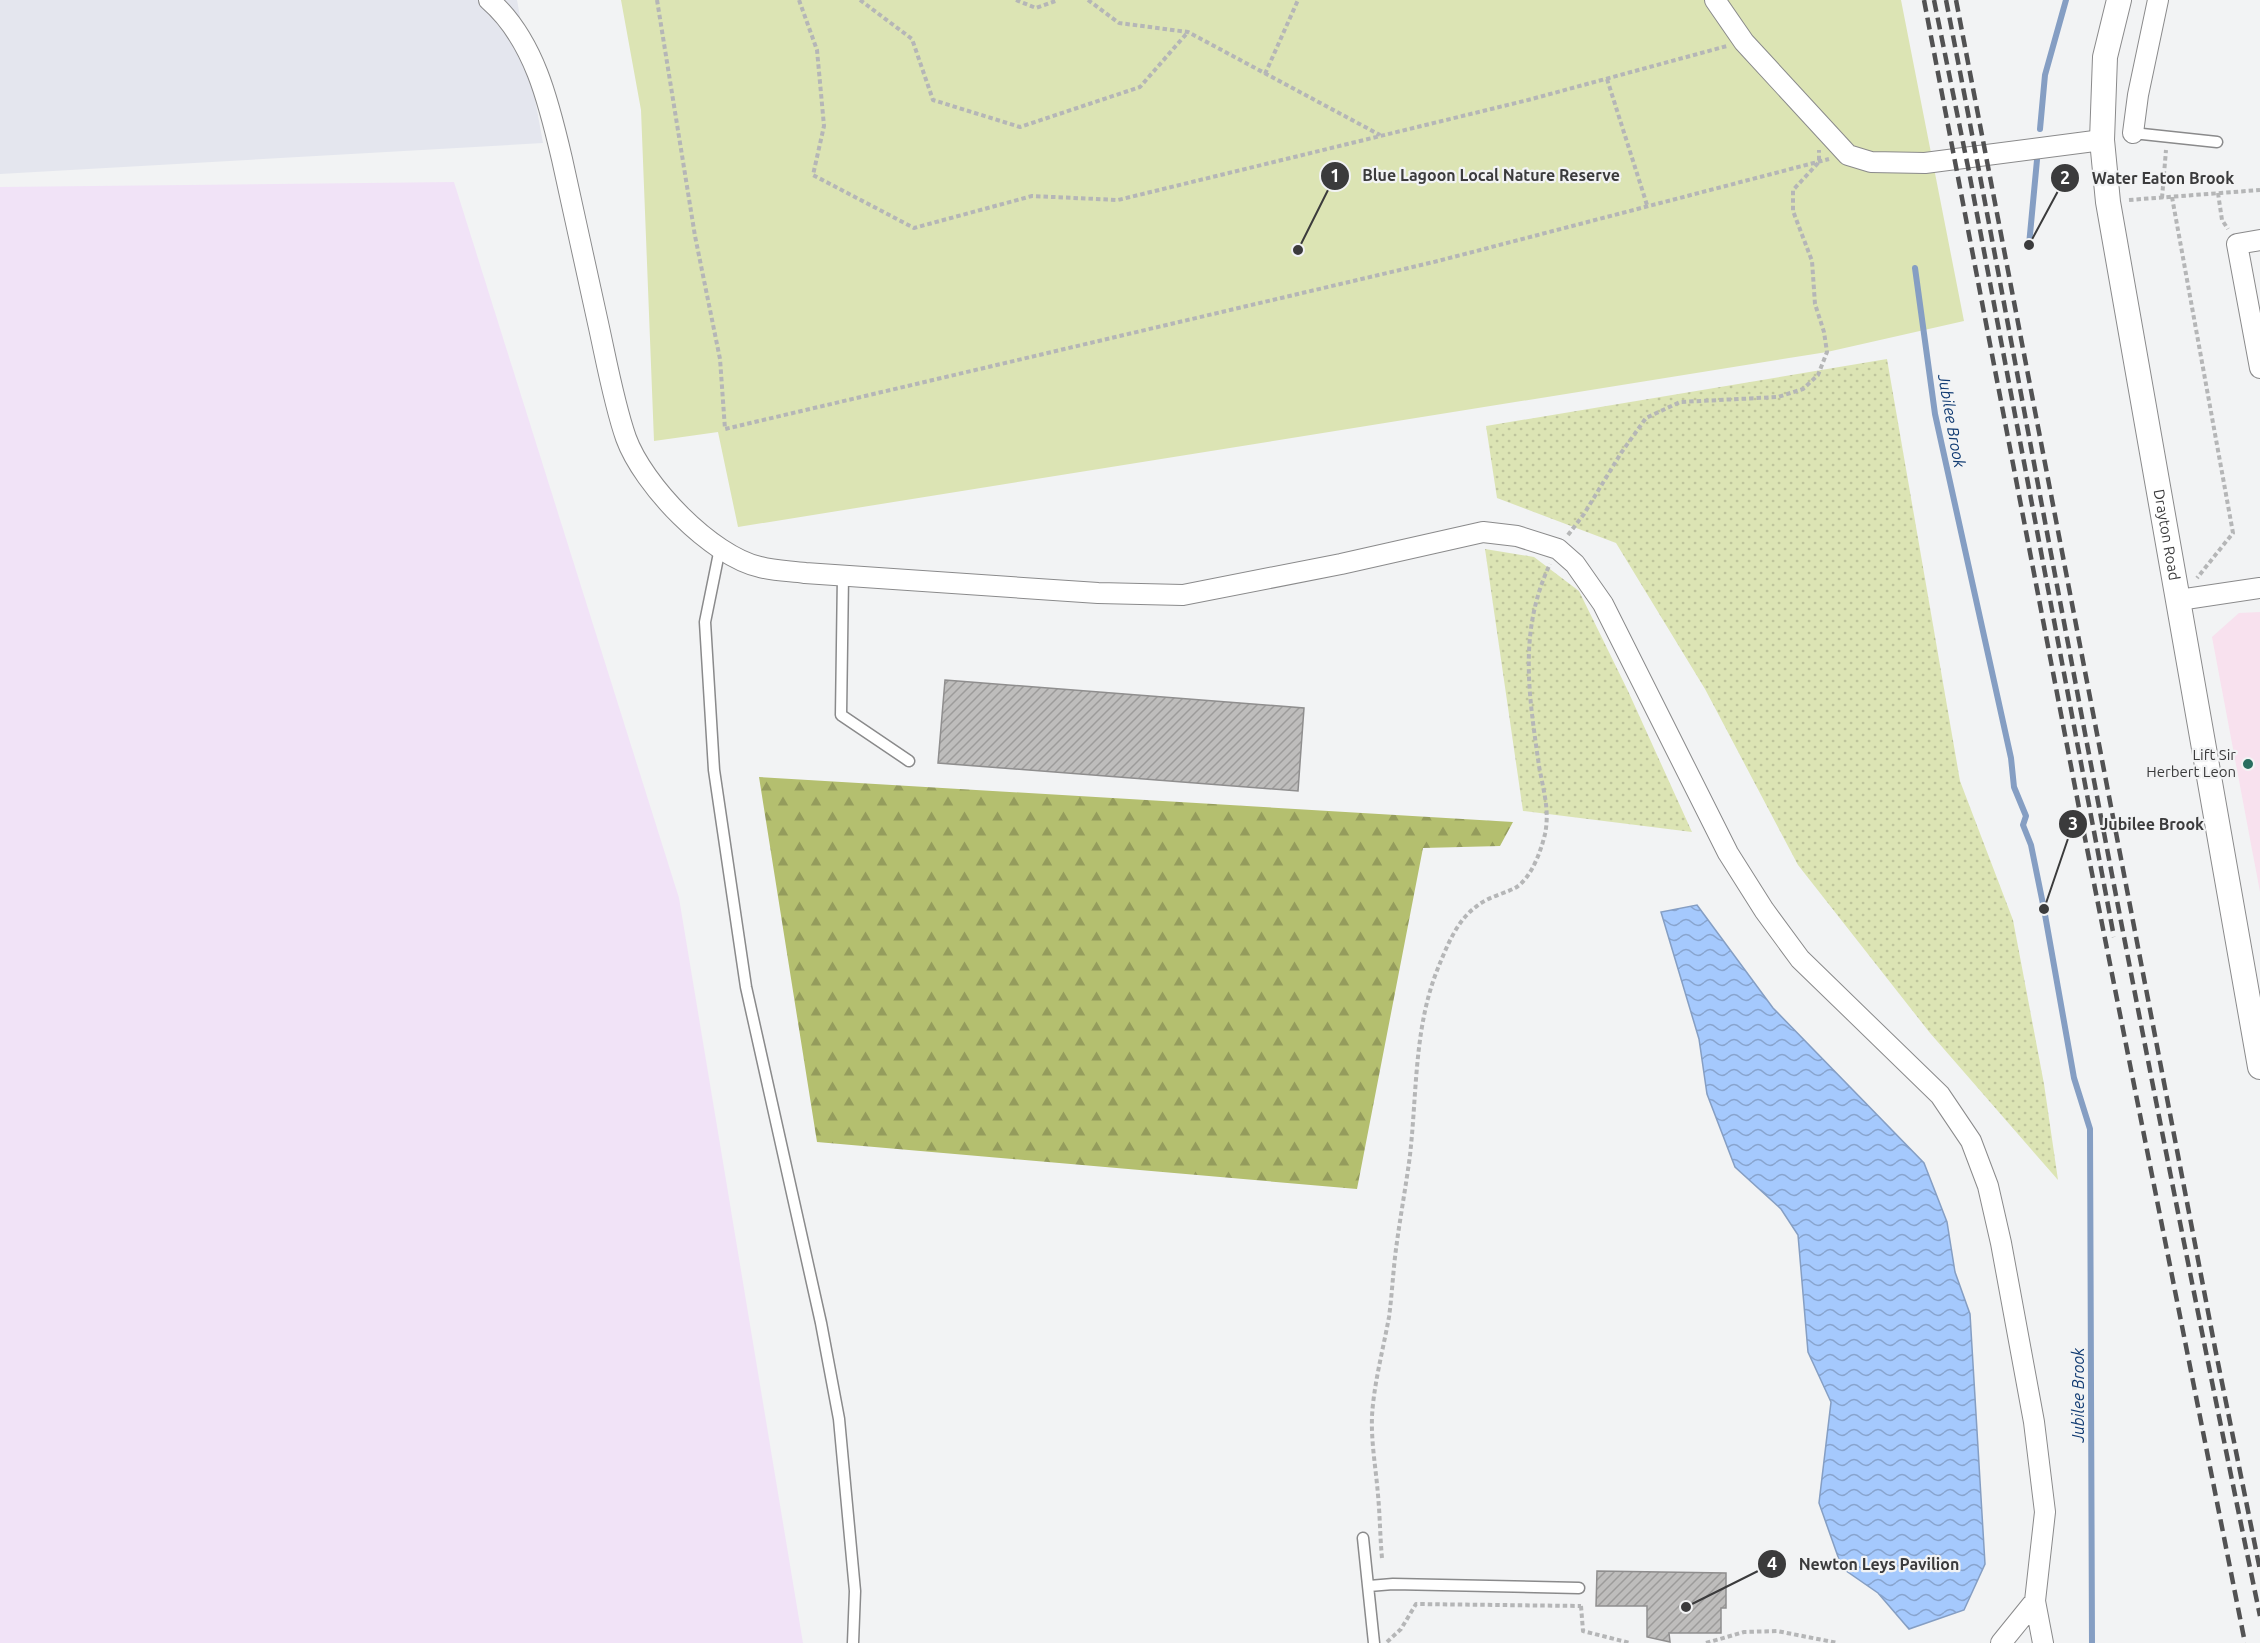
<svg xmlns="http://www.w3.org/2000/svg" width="2260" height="1643" font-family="Ubuntu,sans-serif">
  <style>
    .commercial { fill: #f1e3f7 }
    .built { fill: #e4e6ee }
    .education { fill: #f8e1ee }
    .grass { fill: url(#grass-dots) }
    .forest { fill: url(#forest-firs) }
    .park { fill: #dce4b4 }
    .water { fill: url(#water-waves); stroke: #859ec3; stroke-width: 1.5 }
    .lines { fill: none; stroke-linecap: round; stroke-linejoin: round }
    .stream { stroke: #859ec3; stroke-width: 6 }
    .building { fill: url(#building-hatch); stroke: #8f8e8e; stroke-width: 1.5 }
    .service-casing { stroke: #8a8a8b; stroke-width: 13 }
    .minor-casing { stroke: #8a8a8b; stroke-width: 22 }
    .tertiary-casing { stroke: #8a8a8b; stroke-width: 26 }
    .path { stroke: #b5b6b7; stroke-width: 4; stroke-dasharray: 4.5 3; stroke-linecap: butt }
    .service { stroke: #fff; stroke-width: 10 }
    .minor { stroke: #fff; stroke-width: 20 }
    .tertiary { stroke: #fff; stroke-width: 24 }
    .rail { stroke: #525253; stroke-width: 4.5; stroke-dasharray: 12 6; stroke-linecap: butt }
    .poi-dot { fill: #296e60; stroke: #f2f3f4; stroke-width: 2 }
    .labels { text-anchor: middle; stroke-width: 4.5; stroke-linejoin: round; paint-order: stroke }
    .street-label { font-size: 15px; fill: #3b3b3c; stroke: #f2f3f4 }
    .poi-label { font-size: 15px; fill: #3b3b3c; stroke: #f2f3f4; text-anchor: end }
    .water-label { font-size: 16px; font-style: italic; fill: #0e3971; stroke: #f2f3f4 }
    .leader { fill: none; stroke: #3b3b3c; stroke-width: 2 }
    .callout-dot { fill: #3b3b3c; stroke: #f2f3f4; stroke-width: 2 }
    .mark-label { font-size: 18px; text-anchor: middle; font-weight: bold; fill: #fff }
    .callout-label { font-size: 16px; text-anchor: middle; font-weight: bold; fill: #3b3b3c; stroke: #f2f3f4; stroke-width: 4.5; stroke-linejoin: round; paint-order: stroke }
  </style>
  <defs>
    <pattern id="grass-dots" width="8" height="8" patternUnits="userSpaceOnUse" patternTransform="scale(1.5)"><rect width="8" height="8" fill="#dce4b4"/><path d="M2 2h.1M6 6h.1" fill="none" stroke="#bec49c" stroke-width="1.8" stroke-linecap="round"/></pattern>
    <pattern id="forest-firs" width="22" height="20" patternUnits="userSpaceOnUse" patternTransform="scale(1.5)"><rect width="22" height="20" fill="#b4bf6f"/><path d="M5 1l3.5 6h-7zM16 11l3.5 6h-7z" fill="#949c5c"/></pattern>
    <pattern id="water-waves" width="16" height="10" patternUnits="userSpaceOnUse" patternTransform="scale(1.5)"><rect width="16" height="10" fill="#a5c9fd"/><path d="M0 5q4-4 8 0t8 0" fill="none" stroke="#88a4ce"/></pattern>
    <pattern id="building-hatch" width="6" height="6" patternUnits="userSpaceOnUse" patternTransform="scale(1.5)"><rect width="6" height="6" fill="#bebdbc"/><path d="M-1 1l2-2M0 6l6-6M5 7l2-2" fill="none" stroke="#9c9b9a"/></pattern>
  </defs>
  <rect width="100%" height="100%" fill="#f2f3f4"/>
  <path class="commercial" d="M454,182L679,898L803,1643H0V187Z"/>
  <path class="built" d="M0,0H517L543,143L0,174Z"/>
  <path class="education" d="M2260,612V892L2212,637L2239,613Z"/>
  <path class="grass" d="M1887,359L1960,781L2013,920L2044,1084L2058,1180L1930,1033L1798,865L1705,689L1616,543L1497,498L1486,426Z
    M1485,549L1534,557L1579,591L1628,691L1692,832L1523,811Z"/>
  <path class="forest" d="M759,777L1513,822L1500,846L1423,848L1357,1189L817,1142Z"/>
  <path class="park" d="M621,0H1901L1964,321L1827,352L738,527L718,432L654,441L641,110Z"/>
  <path class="water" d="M1697,905L1773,1008L1924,1163L1947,1222L1955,1272L1970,1314L1985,1564L1964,1610L1909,1629L1878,1593L1842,1568L1819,1503L1831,1402L1808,1352L1798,1235L1781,1209L1735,1167L1707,1094L1699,1039L1661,912Z"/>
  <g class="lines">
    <path class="stream" d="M2040,129L2045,75L2066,0
      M2029,245L2037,160
      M1915,268L1935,414L2011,758L2014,787L2026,816L2023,825L2031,845L2044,909L2074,1078L2090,1129L2092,1643"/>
  </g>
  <path class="building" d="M945,680L1304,708L1298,791L938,763Z
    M1597,1571L1726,1573V1608H1721V1633H1669L1670,1642L1647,1637V1606H1596Z"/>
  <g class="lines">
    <defs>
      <path id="service" d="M2133,133L2217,142
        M720,548L705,622L714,770L746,987L821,1323L839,1419L855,1591L853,1643
        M843,575L841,715L909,761
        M1363,1538L1374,1643
        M1369,1586L1393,1584L1579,1588"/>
      <path id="minor" d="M489,0C534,39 549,103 562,159C574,214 586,268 598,323C606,359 614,404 626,438C643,485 711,556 760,567C775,571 791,571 805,573L1098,593L1183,595L1341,564L1483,532L1517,536L1558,549L1575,564L1603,604L1728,853L1764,910L1800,959L1940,1095L1971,1141L1988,1186L2001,1243L2034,1422L2045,1512L2035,1601
        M1715,0L1744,42L1848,155L1871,162L1925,163L2102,140
        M2133,133L2138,95L2158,0
        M2260,240L2237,244L2260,368
        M2179,600L2260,588
        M2001,1643L2035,1601L2043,1643"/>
      <g id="tertiary">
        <path id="s1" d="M2119,0L2105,57L2102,140L2108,202L2260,1067"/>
      </g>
    </defs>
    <use href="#service" class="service-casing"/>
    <use href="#minor" class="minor-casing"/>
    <use href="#tertiary" class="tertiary-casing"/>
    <path class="path" d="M657,0L695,236L720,359L725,429L1438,261L1829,159
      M799,0L817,50L824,126L813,175L914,228L1032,196L1118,200L1528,100L1727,46
      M860,0L912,39L933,100L1020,127L1140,87L1188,32
      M1016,0L1036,8L1058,0
      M1088,0L1119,23L1188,32L1380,135
      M1265,74L1298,0
      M1607,79L1647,205
      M2218,193L2222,220L2228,229
      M2172,197L2233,533L2197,578
      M2162,198L2166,150
      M2129,200L2260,190
      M1568,535L1584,514L1621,453L1646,418L1680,402L1778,397L1803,389L1818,375L1827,352L1824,332L1815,304L1812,261L1793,211V190L1819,162V150
      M1382,1558C1380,1537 1380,1516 1378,1495C1376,1469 1371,1443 1372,1416C1374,1383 1383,1350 1389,1317C1392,1295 1393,1272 1396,1249C1400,1218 1406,1186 1410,1155C1417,1093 1414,1027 1438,968C1447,946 1457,920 1477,906C1488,897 1503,894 1515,888C1531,879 1541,851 1545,834C1550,810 1543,789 1539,766C1529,695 1518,632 1550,564
      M1581,1606L1583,1631L1630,1643
      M1387,1642L1401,1629L1416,1604L1581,1606
      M1706,1643L1744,1632L1777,1631L1838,1643"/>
    <use href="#service" class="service"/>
    <use href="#minor" class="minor"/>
    <use href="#tertiary" class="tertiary"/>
    <path class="rail" d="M1924,0L2080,813L2245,1643
      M1934,0L1969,172L2114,937
      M1946,0C1989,219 2029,439 2071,659C2131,978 2194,1298 2260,1616
      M1956,0L2215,1348L2260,1570"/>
  </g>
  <circle class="poi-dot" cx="2248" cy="764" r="6"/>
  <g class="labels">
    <g class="street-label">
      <text dy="5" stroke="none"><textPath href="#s1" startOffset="542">Drayton Road</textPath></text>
    </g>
    <g class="poi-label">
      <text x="2236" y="760">Lift Sir<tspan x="2236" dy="17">Herbert Leon</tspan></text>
    </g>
    <g class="water-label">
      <text transform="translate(1952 421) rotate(80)" y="6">Jubilee Brook</text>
      <text transform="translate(2078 1395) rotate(-90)" y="6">Jubilee Brook</text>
    </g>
  </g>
  <path class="leader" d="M1298 250L1335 176M2029 245L2065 178M2044 909L2073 824M1686 1607L1772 1564"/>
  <g class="callout-dot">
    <circle cx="1298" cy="250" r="6"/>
    <circle cx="2029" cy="245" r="6"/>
    <circle cx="2044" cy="909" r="6"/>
    <circle cx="1686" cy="1607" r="6"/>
    <circle cx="1335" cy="176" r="15"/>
    <circle cx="2065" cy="178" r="15"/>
    <circle cx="2073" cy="824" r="15"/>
    <circle cx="1772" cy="1564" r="15"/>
  </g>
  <g class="mark-label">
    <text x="1335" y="182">1</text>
    <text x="2065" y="184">2</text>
    <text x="2073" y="830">3</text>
    <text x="1772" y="1570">4</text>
  </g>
  <g class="callout-label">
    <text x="1491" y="181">Blue Lagoon Local Nature Reserve</text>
    <text x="2163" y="184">Water Eaton Brook</text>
    <text x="2152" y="830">Jubilee Brook</text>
    <text x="1879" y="1570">Newton Leys Pavilion</text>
  </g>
</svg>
